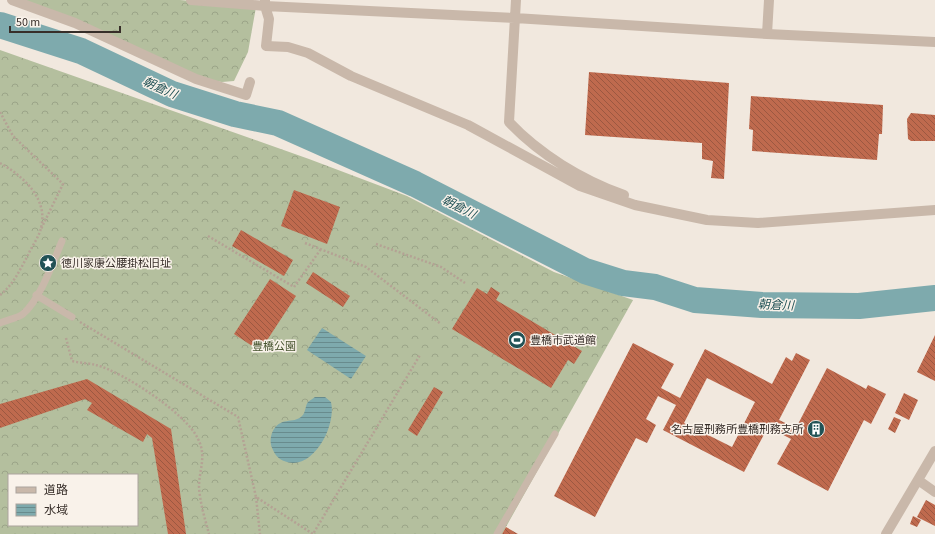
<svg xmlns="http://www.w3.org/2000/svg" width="935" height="534" font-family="'Source Sans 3','Noto Sans JP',sans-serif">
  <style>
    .forest { fill: url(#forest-crowns); fill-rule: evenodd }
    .water { fill: url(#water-rules) }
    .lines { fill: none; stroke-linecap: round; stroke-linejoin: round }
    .river { stroke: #7eaaad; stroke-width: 26 }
    .building { fill: url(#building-back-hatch); fill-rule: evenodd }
    .path { stroke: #b4a294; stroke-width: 2.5; stroke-dasharray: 2 2; stroke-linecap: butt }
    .service { stroke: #c9b8aa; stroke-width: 7 }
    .minor { stroke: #c9b8aa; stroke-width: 10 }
    .labels { text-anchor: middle; stroke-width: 3; stroke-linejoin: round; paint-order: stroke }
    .poi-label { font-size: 11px; fill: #372e29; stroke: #f9f2ea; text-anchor: start }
    .park-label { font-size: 11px; fill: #46532e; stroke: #f9f2ea }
    .water-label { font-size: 12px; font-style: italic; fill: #215256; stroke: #f9f2ea }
  </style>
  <defs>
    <pattern id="forest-crowns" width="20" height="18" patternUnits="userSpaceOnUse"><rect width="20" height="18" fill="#b4bf9e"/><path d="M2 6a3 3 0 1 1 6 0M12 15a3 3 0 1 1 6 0" fill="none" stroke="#9ba488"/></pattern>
    <pattern id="water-rules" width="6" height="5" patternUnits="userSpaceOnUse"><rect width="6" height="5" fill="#7eaaad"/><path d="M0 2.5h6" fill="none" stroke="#688b8d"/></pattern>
    <pattern id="building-back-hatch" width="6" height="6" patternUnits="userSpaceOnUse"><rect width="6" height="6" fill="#bf6a4e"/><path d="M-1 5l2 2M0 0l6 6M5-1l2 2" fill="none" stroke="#9c5841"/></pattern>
  </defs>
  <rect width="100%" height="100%" fill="#f1e8de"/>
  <path class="forest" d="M12,0H180L256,7L248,52L234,81L222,82L196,79Z
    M0,50L309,159L407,196L554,272L633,300L502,534H0ZM9,475H137V525H9Z"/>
  <path class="water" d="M322,328L366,356L351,379L307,350Z
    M315,397H325L331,402C337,426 312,473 284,461C279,459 275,455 273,450C270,444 270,439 272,433C280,415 293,425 302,416C306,412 305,406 308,402Z"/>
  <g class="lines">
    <path class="river" d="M0,25L81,51L172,94L235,114L278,123L415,184L585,271L623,283L655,287L695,300L762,305L859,306L935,298"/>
  </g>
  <path class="building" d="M589,72L729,83L724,179L711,178L713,161L702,159V143L585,135Z
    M751,96L883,105L882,134H879L877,160L752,151L753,130L749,129Z
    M911,113L935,115V141H911L908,139L907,119Z
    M294,190L340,207L327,244L281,226Z
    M241,230L293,260L284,276L232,246Z
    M313,272L350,296L343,307L306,283Z
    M270,279L296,296L260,351L234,334Z
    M491,287L500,293L496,300L582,351L574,364L568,360L551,388L452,329L477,288L487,294Z
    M935,335V381L917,372Z
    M633,343L674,364L661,388L680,398L705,349L772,384L786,357L792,361L796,353L810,360L779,420L796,428L827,368L866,389L868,385L886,394L871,424L864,420L828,491L777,464L791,439L768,427L744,472L663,430L676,405L658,396L646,419L656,425L647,443L636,438L595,517L554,496ZM707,378L755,402L732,447L684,423Z
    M87,379L171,429L186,534H168L152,438L147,434L143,442L87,410L92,403L85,399L0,428V404Z
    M434,387L443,392L417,436L408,430Z
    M904,393L918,400L909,420L895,413Z
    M894,417L901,420L895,433L888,429Z
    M926,500L935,505V526L917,517Z
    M913,516L921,520L917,527L910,524Z
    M506,527L518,534H502Z"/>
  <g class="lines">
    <path class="path" d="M0,112L13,136L63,184L41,229
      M0,163C25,177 52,202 39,234C36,241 31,248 28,255C20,270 13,285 0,295
      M208,236L294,287L321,249
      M305,243L366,267L441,324
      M376,244L441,267L465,283
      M80,322L238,417L256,497L313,534L420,355
      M66,338L72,361C80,363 89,363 96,365C123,372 187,414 198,439C207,456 199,470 199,487C200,503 205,519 209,534
      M256,497L260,534"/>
    <path class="service" d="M36,295L72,317
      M0,323C7,320 18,318 23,314C41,298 53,262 62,241
      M497,534L555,434"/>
    <path class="minor" d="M12,0L75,23L196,79L246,95L250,82
      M191,0L265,6L269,19L266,46L288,47L308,53L351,76L468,125L580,186L635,205L707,220L758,223L935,210
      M265,0V6L515,18L767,34L935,42
      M516,0L509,122C539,154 582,180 624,195
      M767,34L769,0
      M918,480L935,492
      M886,534L935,451"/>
  </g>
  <defs>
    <symbol id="sight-disc" viewBox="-11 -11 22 22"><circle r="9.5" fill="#215256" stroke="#f9f2ea"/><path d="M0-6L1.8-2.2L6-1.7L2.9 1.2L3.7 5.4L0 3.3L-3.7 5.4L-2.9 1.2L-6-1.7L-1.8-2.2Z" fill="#fff"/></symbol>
    <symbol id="stadium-disc" viewBox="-11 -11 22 22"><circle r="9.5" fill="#215256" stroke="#f9f2ea"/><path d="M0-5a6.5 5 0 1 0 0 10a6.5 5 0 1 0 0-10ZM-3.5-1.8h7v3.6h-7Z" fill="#fff"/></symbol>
    <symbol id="building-disc" viewBox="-11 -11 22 22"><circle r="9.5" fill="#215256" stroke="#f9f2ea"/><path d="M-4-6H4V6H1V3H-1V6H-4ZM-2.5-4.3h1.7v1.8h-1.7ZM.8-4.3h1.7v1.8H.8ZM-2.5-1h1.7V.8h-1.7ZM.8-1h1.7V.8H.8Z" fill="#fff"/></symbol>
  </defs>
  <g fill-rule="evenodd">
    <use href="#sight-disc" x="38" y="253" width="20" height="20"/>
    <use href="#stadium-disc" x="507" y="330" width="20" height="20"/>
    <use href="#building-disc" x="806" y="419" width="20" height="20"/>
  </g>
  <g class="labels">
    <g class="poi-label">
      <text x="61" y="267">徳川家康公腰掛松旧址</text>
      <text x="530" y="344">豊橋市武道館</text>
      <text x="803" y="433" text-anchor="end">名古屋刑務所豊橋刑務支所</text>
    </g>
    <g class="park-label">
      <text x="274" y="350">豊橋公園</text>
    </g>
    <g class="water-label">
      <text transform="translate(160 88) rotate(24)" y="4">朝倉川</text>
      <text transform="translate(459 207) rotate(27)" y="4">朝倉川</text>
      <text transform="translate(776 305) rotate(2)" y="4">朝倉川</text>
    </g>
  </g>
  <rect x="8" y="474" width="130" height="52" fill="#f9f2ea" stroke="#aba49d"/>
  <rect x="16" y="487" width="20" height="6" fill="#c9b8aa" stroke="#aba49d"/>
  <text x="44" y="494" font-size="12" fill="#372e29">道路</text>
  <rect x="16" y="504" width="20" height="12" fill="url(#water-rules)" stroke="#aba49d"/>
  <text x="44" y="514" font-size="12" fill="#372e29">水域</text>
  <path d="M10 26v6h110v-6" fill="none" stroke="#372e29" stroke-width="2"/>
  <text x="16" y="26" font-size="12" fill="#372e29" stroke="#f9f2ea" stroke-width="3" paint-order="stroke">50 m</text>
</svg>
